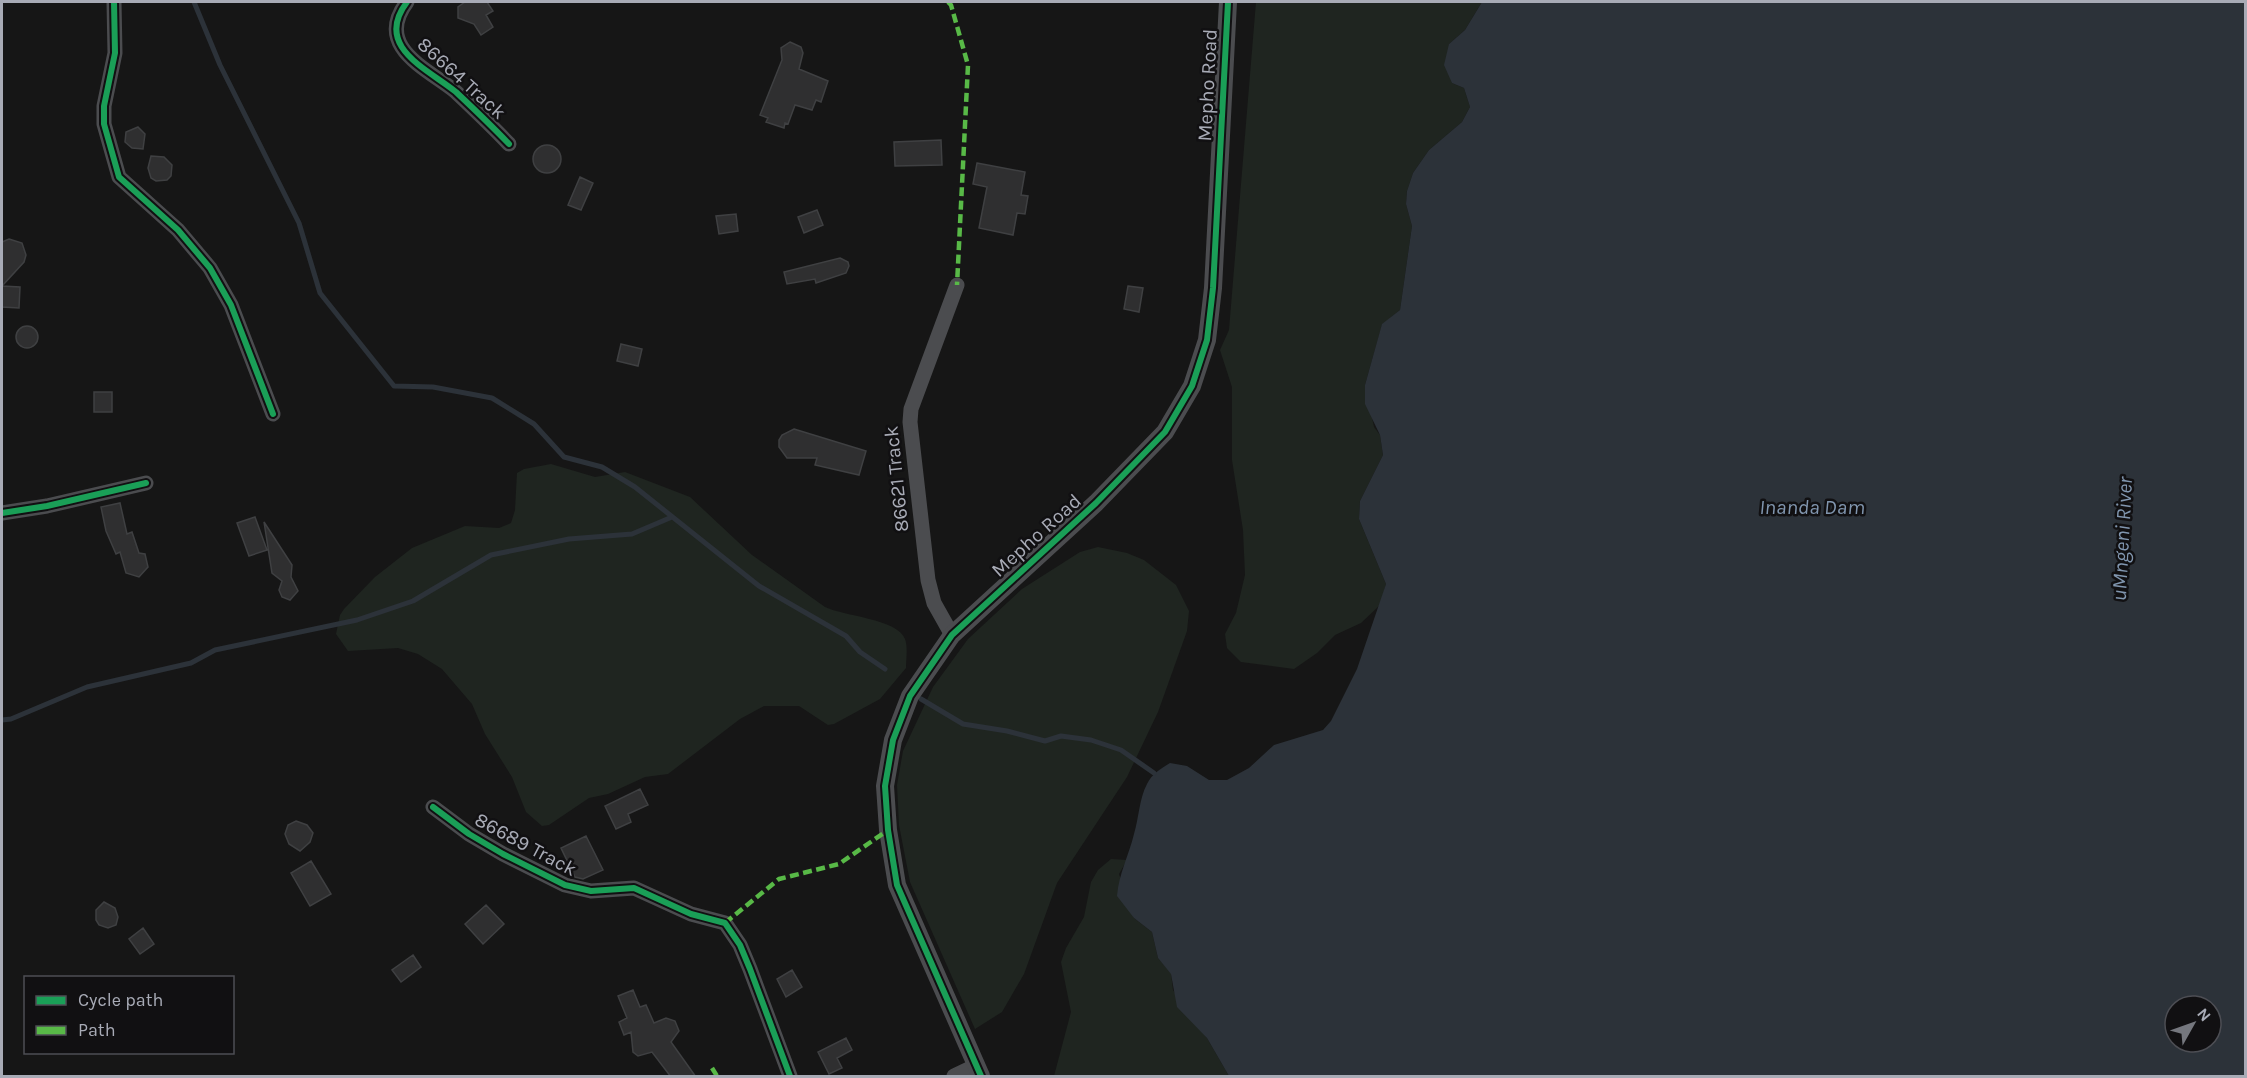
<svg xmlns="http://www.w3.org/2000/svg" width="2247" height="1078" font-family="Karla,sans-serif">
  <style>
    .green { fill: #1f2520 }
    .water { fill: #2c3239; fill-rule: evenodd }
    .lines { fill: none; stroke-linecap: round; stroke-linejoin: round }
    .stream { stroke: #2c3239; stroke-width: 5 }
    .building { fill: #2f2f30; stroke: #3f4042; stroke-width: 1.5 }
    .minor { stroke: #4b4c4f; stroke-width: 15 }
    .tertiary { stroke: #4b4c4f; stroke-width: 18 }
    .quiet { stroke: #58b947; stroke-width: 4.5; stroke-dasharray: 9 4.5; stroke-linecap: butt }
    .cycleway-casing { stroke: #111012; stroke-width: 10 }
    .cycleway { stroke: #1a9f57; stroke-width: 6 }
    .labels { text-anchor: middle; stroke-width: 5; stroke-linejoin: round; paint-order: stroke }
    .street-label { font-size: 20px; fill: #a8abb6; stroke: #111012 }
    .water-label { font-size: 21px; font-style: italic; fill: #8196af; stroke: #111012 }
  </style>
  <rect width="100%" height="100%" fill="#161616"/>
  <path class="green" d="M1256,2H1482L1465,30L1449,44L1452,83L1464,88L1470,107L1462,122L1429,150L1413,173L1407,191L1406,204L1412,226L1400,310L1382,325L1365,385L1374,427L1380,435L1383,455L1360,501L1359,519L1386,584L1380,605L1361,623L1335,635L1317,653L1294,669L1241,662L1227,648L1225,634L1236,613L1245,575L1243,530L1232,460V387L1220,350L1229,330Z
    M551,464L595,477L625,472L690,497L752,555L825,607C843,616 898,619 905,639C908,647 906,660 906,668L880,699L834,724L828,725L799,706H764L740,719L668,774L645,777L608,794L589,798L549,825L542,826L526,812L512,777L485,734L472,704L442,669L418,654L398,648L348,651L336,634L340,615L344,609L375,577L412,548L465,526L499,528L511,523L515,510L517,473L524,469Z
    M1098,547L1127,553L1144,560L1176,585L1189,611L1187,631L1158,712L1127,777L1057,883L1024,974L1002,1012L975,1029L910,882L899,825L897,785L903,751L933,687L968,639L1022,589L1080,552Z
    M1111,859L1127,860L1119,874L1134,918L1152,932L1158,958L1171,973L1173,990L1207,1038L1229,1076H1054L1071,1012L1061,962L1066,948L1084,917L1091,882L1098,870Z"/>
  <path class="water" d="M1482,2H2245V1076H1229L1207,1038L1177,1007L1171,974L1158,958L1152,932L1134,918L1117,896C1119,873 1129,855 1134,834C1139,818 1139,799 1147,784C1152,774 1160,769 1170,763L1187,766L1209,780H1227L1249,768L1274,745L1323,730L1331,721L1357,669L1386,584L1359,519L1360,501L1383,455L1380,435L1365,404V385L1382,324L1400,310L1412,226L1406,204L1407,191L1413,173L1429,150L1462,122L1470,107L1464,88L1452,83L1444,65L1449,44L1465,30ZM2175,1006H2211V1042H2175Z"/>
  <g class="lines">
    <path class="stream" d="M194,2L220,65L299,223L320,293L394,386L433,387L492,398L534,424L564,457L602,467L635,487L759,586L846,636L860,652L885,669
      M921,699L963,724L1007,731L1045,741L1061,736L1091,740L1121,750L1154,773
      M2,720L11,719L87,687L191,663L215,650L357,620L413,601L491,555L569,539L632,534L672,517"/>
  </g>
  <path class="building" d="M465,2H487L493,11L486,15L493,27L481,35L474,24L458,18V7Z
    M790,42L801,47L803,53L799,69L828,81L821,102L816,100L812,110L795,105L788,124L785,123L784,128L766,122L768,118L760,115L782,60L781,48Z
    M138,127L145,134L143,149L132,148L125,142L126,132Z
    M941,140L942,165L895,166L894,142Z
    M533 159a14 14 0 1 1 28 0a14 14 0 1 1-28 0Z
    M151,156L164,157L172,165L171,176L167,180L156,181L151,178L148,168Z
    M977,163L1025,172L1021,195L1028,196L1025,214L1017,213L1013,235L979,228L987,187L973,184Z
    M580,177L593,183L581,210L568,205Z
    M817,210L823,225L804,233L798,217Z
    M736,214L738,231L719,234L716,216Z
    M9,239L22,243L26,255L24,262L2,286V242Z
    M840,258L848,262L849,266L846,273L816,283L815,279L787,284L784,272Z
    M2,286L20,287L19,308L2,307Z
    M1128,286L1143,288L1139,312L1124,309Z
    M16 337a11 11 0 1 1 22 0a11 11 0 1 1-22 0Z
    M621,344L642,349L638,366L617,361Z
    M94,392H112V412H94Z
    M794,429L866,451L859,475L815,465L817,458H787L779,447V440L782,435Z
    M120,503L127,534L132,532L139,553L145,554L148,567L139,577L126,573L120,552L116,554L106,531L101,507Z
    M255,517L267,550L249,556L237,523Z
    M264,522L292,565L291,577L298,591L290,600L282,597L279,590L282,581L272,573Z
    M640,789L648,805L628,814L631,822L616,829L605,806Z
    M296,821L307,825L313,833L310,842L300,851L289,844L285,834L288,825Z
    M586,836L603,870L583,879L575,877L561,848Z
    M311,861L331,894L310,906L291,873Z
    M104,902L115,908L118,917L116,925L108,928L99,925L96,920V910Z
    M486,905L504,924L483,944L465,924Z
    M143,928L154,944L140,954L129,939Z
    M413,955L421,967L401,982L392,970Z
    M792,970L802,987L786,997L777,979Z
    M633,990L640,1007L646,1005L654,1023L666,1018L675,1021L679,1031L671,1042L696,1077H671L652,1052L638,1056L633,1052L631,1032L624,1035L619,1022L627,1018L618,996Z
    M846,1038L852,1050L837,1058L842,1068L829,1074L818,1052Z"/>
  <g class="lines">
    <path class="minor" d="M114,2L115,53L104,106V124L119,177L178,230L210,268L231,305L273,414
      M407,2C373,47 428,69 456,92C474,109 492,126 509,144
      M2,513L47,506L146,483
      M952,635L934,603L928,580L910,422L911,409L957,285
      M433,807L469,834L503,854L565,885L591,891L634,888L691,914L725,923L740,945L750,969L790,1076
      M954,1076L975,1066"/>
    <path class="tertiary" d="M981,1076L897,885L888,830L885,786L893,740L910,696L952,635L1096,503L1165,432L1192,386L1207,340L1213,288L1228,2"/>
    <path class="quiet" d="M948,2L951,5L968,65L957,285
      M725,923L779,879L839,864L888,830
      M712,1068L717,1076"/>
    <defs>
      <path id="cycleway" d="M114,2L115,53L104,106V124L119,177L178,230L210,268L231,305L273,414
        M407,2C373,47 428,69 456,92C474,109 492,126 509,144
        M2,513L47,506L146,483
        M433,807L469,834L503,854L565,885L591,891L634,888L691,914L725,923L740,945L750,969L790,1076
        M981,1076L897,885L888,830L885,786L893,740L910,696L952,635L1096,503L1165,432L1192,386L1207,340L1213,288L1228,2"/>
    </defs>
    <use href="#cycleway" class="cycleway-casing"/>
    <use href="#cycleway" class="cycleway"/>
  </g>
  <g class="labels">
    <g class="street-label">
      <text transform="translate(462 78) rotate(42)" y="7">86664 Track</text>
      <text transform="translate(1207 85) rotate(-87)" y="7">Mepho Road</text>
      <text transform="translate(896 479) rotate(-96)" y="7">86621 Track</text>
      <text transform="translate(1036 535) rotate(-42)" y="7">Mepho Road</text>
      <text transform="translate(526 844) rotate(28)" y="7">86689 Track</text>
    </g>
    <g class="water-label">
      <text x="1812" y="514">Inanda Dam</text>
      <text transform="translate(2122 539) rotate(-87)" y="7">uMngeni River</text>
    </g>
  </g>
  <rect width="2247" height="1078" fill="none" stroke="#a8abb6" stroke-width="6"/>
  <rect x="24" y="976" width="210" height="78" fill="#111012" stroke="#4d4e54" stroke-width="1.5"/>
  <rect x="36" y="996" width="30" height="9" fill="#1a9f57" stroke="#4d4e54" stroke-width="1.5"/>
  <text x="78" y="1006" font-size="18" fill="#a8abb6">Cycle path</text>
  <rect x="36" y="1026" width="30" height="9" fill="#58b947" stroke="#4d4e54" stroke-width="1.5"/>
  <text x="78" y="1036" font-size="18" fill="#a8abb6">Path</text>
  <g transform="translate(2193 1024) rotate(50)"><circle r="28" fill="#111012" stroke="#4d4e54" stroke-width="1.5"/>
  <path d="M0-4.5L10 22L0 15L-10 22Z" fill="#75777e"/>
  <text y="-9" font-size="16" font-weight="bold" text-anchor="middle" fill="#a8abb6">N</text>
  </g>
</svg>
